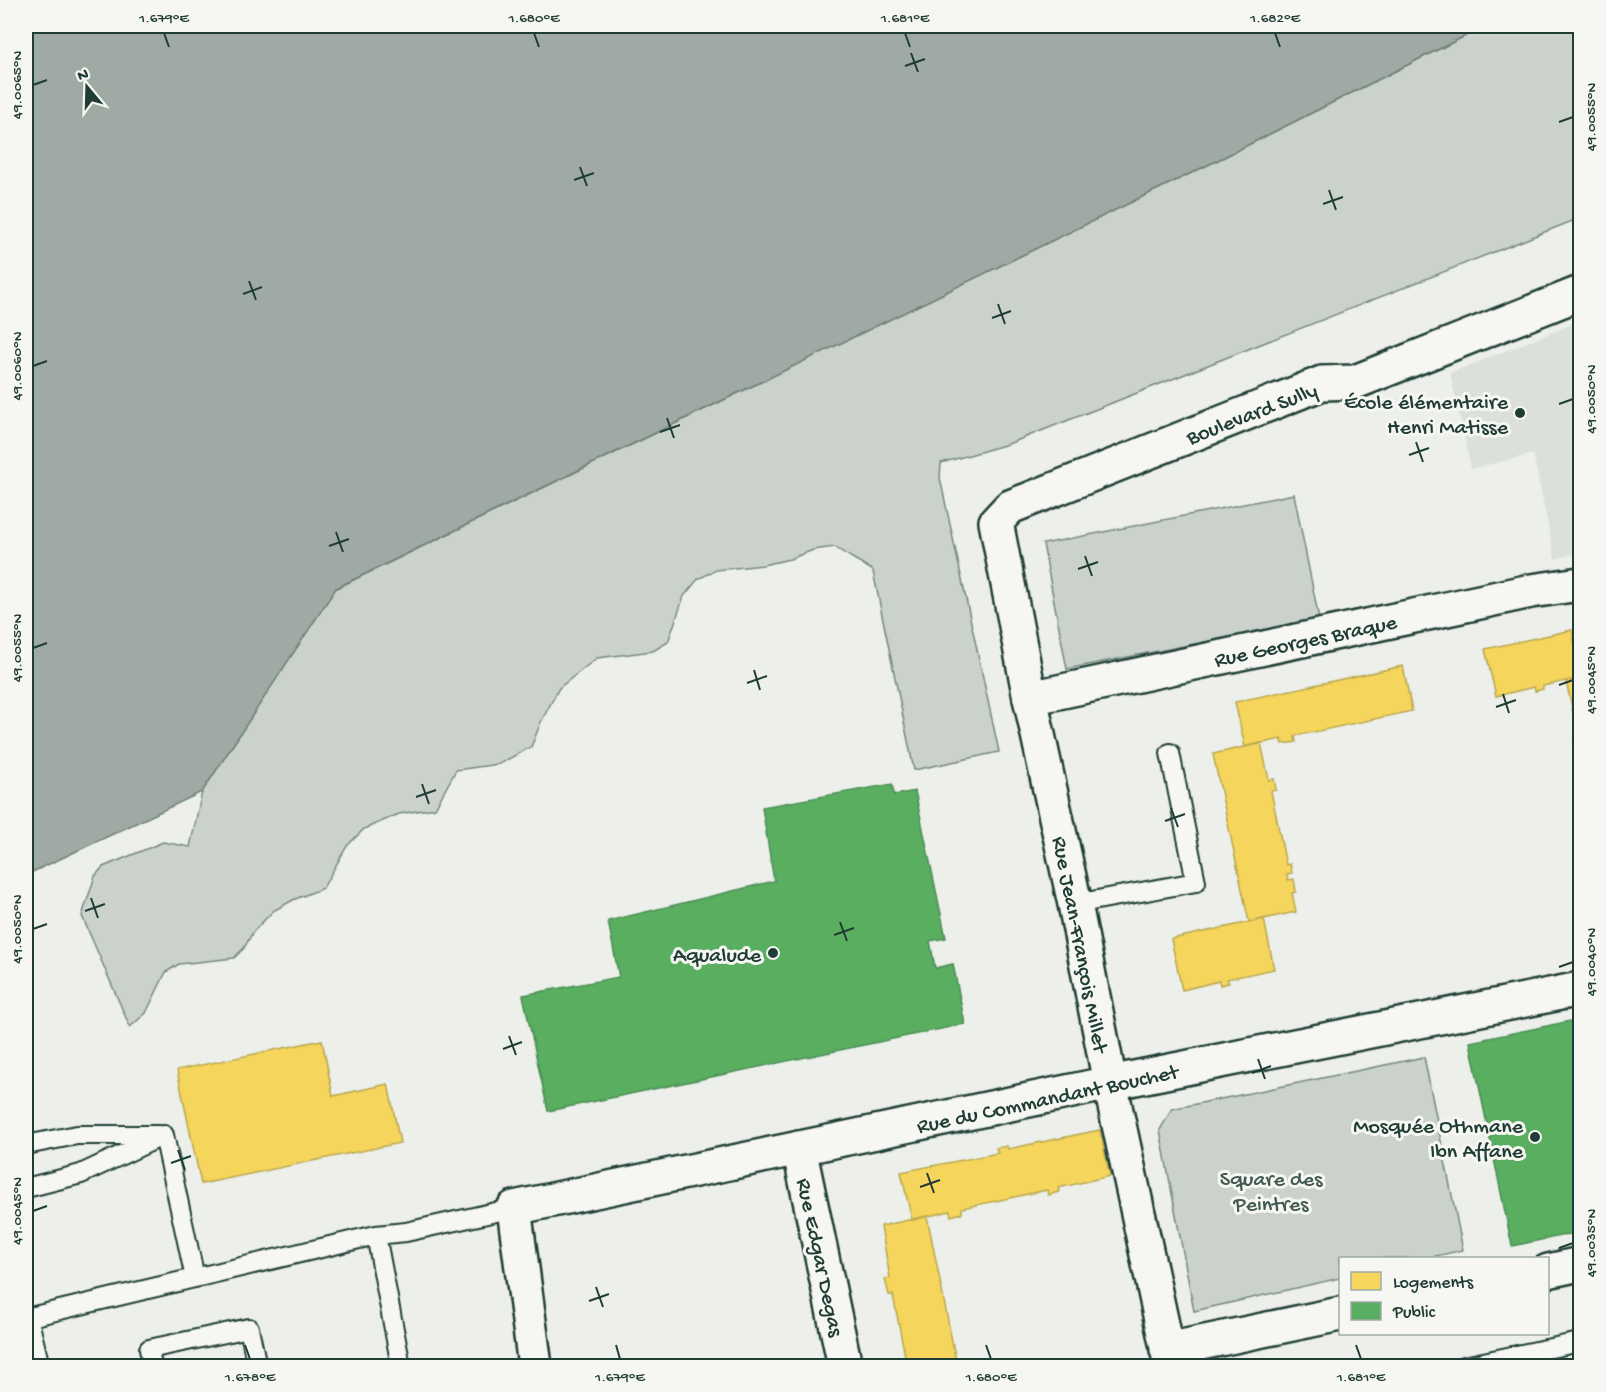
<svg xmlns="http://www.w3.org/2000/svg" width="1606" height="1392" font-family="'Gochi Hand',sans-serif">
  <style>
    .built { fill: #dce0db }
    .green { fill: #cbd2cc; stroke: #758880; stroke-width: 1.5 }
    .water { fill: #9faaa4; stroke: #6c7e77; stroke-width: 1.5 }
    .homes { fill: #f6d55c; stroke: #b6a750; stroke-width: 1.5 }
    .public { fill: #5aae61; stroke: #488c54; stroke-width: 1.5 }
    .lines { fill: none; stroke-linecap: round; stroke-linejoin: round }
    .service-casing { stroke: #1f3d34; stroke-width: 22 }
    .minor-casing { stroke: #1f3d34; stroke-width: 38 }
    .tertiary-casing { stroke: #1f3d34; stroke-width: 38 }
    .service { stroke: #f6f6f2; stroke-width: 18 }
    .minor { stroke: #f6f6f2; stroke-width: 33 }
    .tertiary { stroke: #f6f6f2; stroke-width: 33 }
    .ticks { fill: none; stroke: #1f3d34; stroke-width: 2 }
    .poi-dot { fill: #1f3d34; stroke: #f6f6f2; stroke-width: 2 }
    .labels { text-anchor: middle; stroke-width: 6; stroke-linejoin: round; paint-order: stroke }
    .poi-label { font-size: 22px; fill: #1f3d34; stroke: #f6f6f2; text-anchor: end }
    .street-label { font-size: 22px; fill: #1f3d34; stroke: #f6f6f2 }
    .park-label { font-size: 22px; fill: #415b52; stroke: #f6f6f2 }
    .neatline { fill: none; stroke: #1f3d34; stroke-width: 2 }
    .ticks-label { font-size: 15px; text-anchor: middle; fill: #1f3d34 }
  </style>
  <rect width="100%" height="100%" fill="#edefea"/>
  <filter id="ink" filterUnits="userSpaceOnUse"><feTurbulence type="fractalNoise" baseFrequency=".0167" numOctaves="2"/><feDisplacementMap in="SourceGraphic" scale="12" xChannelSelector="R" yChannelSelector="G"/><feConvolveMatrix kernelMatrix="1 2 1 2 8 2 1 2 1" color-interpolation-filters="sRGB"/></filter>
  <g filter="url(#ink)">
    <path class="built" d="M1580,321V552L1555,559L1533,454L1471,469L1450,373Z"/>
    <path class="green" d="M1485,26H1580V218L1008,444L941,463L940,478L999,752L914,770L873,571C861,562 847,556 835,547L813,550L790,559L763,565L716,570L698,579L684,596L668,642L653,651L597,658L559,688L541,722L531,747L499,764L456,770L435,808L399,814L364,829L347,846L323,888L293,900L273,911L253,932L244,948L234,958L179,964L166,972L146,1013L130,1027L82,916L95,876L103,867L163,842L190,847L202,792L335,589L1212,163Z
      M1294,494L1319,619L1067,669L1043,544Z
      M1424,1057L1463,1250L1427,1258H1340V1278L1194,1311L1160,1130L1172,1109Z"/>
    <path class="water" d="M26,26H1485L1212,163L336,588L202,792L26,875Z"/>
    <path class="homes" d="M1572,630L1580,670V678L1543,686V689L1535,691L1534,687L1496,696L1485,649Z
      M1403,666L1412,711L1295,736L1296,742L1283,744L1281,739L1245,747L1235,702Z
      M1580,678V749L1576,750L1574,740L1579,739L1566,681Z
      M1261,743L1269,780L1274,779L1276,790L1271,791L1286,865L1290,864L1292,873L1287,874L1288,880L1294,879L1296,892L1292,893L1296,912L1249,922L1213,754Z
      M1264,919L1274,969L1227,979L1229,983L1220,985L1219,981L1182,990L1171,939Z
      M322,1040L333,1096L388,1084L400,1143L201,1184L177,1070Z
      M1100,1130L1110,1176L1058,1188L1059,1192L1048,1195L1047,1190L962,1208V1213L951,1216L950,1211L912,1220L901,1172L998,1153L996,1148L1007,1146L1008,1149Z
      M927,1216L957,1366H907L893,1295H889L885,1279L890,1278L881,1226Z"/>
    <path class="public" d="M892,784L894,795L915,791L946,938L930,941L935,968L953,964L965,1024L548,1111L523,995L619,977L608,921L774,881L762,807Z
      M1580,1019V1232L1512,1246L1470,1042Z"/>
    <g class="lines">
      <defs>
        <path id="service" d="M1075,904L1196,882L1170,753
          M164,1135L195,1278
          M26,1145L77,1135H159
          M26,1188L81,1174L164,1135
          M376,1235L401,1366
          M28,1317L40,1366
          M26,1318L376,1235L406,1232L514,1208
          M152,1366L149,1349L249,1328L257,1366
          M1464,1366L1580,1342"/>
        <path id="minor" d="M1030,698L1531,591L1580,584
          M799,1148L845,1366
          M1548,1271L1580,1264
          M1167,1350L1340,1314
          M1171,1366L1110,1083L1580,989"/>
        <path id="tertiary" d="M535,1366L514,1208L1110,1083L1075,904L1030,698L996,522L1010,507L1322,383L1355,382L1580,293"/>
      </defs>
      <use href="#service" class="service-casing"/>
      <use href="#minor" class="minor-casing"/>
      <use href="#tertiary" class="tertiary-casing"/>
      <use href="#service" class="service"/>
      <use href="#minor" class="minor"/>
      <use href="#tertiary" class="tertiary"/>
    </g>
  </g>
  <path class="ticks" d="M164,33L169,47M534,33L539,47M905,33L910,47M1275,33L1280,47M911,53L918,72M905,66L925,59M33,85L47,80M1559,122L1573,117M580,167L587,186M574,180L594,173M1329,190L1336,210M1323,204L1343,197M249,281L256,300M243,294L262,287M998,304L1005,324M992,318L1011,311M33,366L47,361M1559,404L1573,399M667,418L674,438M660,432L680,425M1416,442L1423,462M1409,455L1429,448M336,532L343,552M329,546L349,539M1085,556L1092,576M1078,569L1098,562M33,648L47,643M754,670L760,690M747,683L767,676M1559,685L1573,680M1503,694L1509,713M1496,707L1516,700M422,784L429,804M416,797L436,790M1171,808L1178,827M1165,821L1185,814M91,898L98,918M85,911L105,904M840,922L847,941M33,929L47,924M834,935L854,928M1559,967L1573,962M509,1036L516,1055M503,1049L522,1042M1258,1059L1265,1079M1252,1073L1271,1066M178,1150L185,1170M171,1163L191,1156M927,1173L934,1193M920,1187L940,1180M33,1211L47,1206M1559,1248L1573,1243M596,1287L603,1307M589,1301L609,1294M245,1345L250,1359M616,1345L620,1359M986,1345L991,1359M1356,1345L1361,1359"/>
  <g class="poi-dot">
    <circle cx="1520" cy="413" r="6"/>
    <circle cx="773" cy="953" r="6"/>
    <circle cx="1535" cy="1137" r="6"/>
  </g>
  <g class="labels">
    <g class="poi-label">
      <text x="1508" y="408">École élémentaire<tspan x="1508" dy="25">Henri Matisse</tspan></text>
      <text x="761" y="961">Aqualude</text>
      <text x="1523" y="1132">Mosquée Othmane<tspan x="1523" dy="25">Ibn Affane</tspan></text>
    </g>
    <g class="street-label">
      <text transform="translate(1251 412) rotate(-21)" y="8">Boulevard Sully</text>
      <text transform="translate(1305 639) rotate(-12)" y="8">Rue Georges Braque</text>
      <text transform="translate(1082 944) rotate(79)" y="8">Rue Jean-François Millet</text>
      <text transform="translate(1047 1097) rotate(-12)" y="8">Rue du Commandant Bouchet</text>
      <text transform="translate(822 1257) rotate(78)" y="8">Rue Edgar Degas</text>
    </g>
    <g class="park-label">
      <text x="1271" y="1185">Square des<tspan x="1271" dy="25">Peintres</tspan></text>
    </g>
  </g>
  <rect width="1606" height="1392" fill="none" stroke="#f6f6f2" stroke-width="66"/>
  <rect x="1339" y="1257" width="210" height="78" fill="#f6f6f2" stroke="#a0aca6" stroke-width="1.5"/>
  <rect x="1351" y="1272" width="30" height="18" fill="#f6d55c" stroke="#a0aca6" stroke-width="1.5"/>
  <text x="1393" y="1287" font-size="18" fill="#1f3d34">Logements</text>
  <rect x="1351" y="1302" width="30" height="18" fill="#5aae61" stroke="#a0aca6" stroke-width="1.5"/>
  <text x="1393" y="1317" font-size="18" fill="#1f3d34">Public</text>
  <g transform="translate(87 87) rotate(341)" stroke="#f6f6f2" stroke-width="4.5" paint-order="stroke">
  <path d="M0-4.5L10 22L0 15L-10 22Z" fill="#1f3d34"/>
  <text y="-9" font-size="16" font-weight="bold" text-anchor="middle" fill="#1f3d34">N</text>
  </g>
  <rect x="33" y="33" width="1540" height="1326" class="neatline"/>
  <g class="ticks-label">
    <text x="164" y="22">1.679°E</text>
    <text x="534" y="22">1.680°E</text>
    <text x="905" y="22">1.681°E</text>
    <text x="1275" y="22">1.682°E</text>
    <text transform="translate(16 85) rotate(-90)" y="5">49.0065°N</text>
    <text transform="translate(1590 117) rotate(-90)" y="5">49.0055°N</text>
    <text transform="translate(16 366) rotate(-90)" y="5">49.0060°N</text>
    <text transform="translate(1590 399) rotate(-90)" y="5">49.0050°N</text>
    <text transform="translate(16 648) rotate(-90)" y="5">49.0055°N</text>
    <text transform="translate(1590 680) rotate(-90)" y="5">49.0045°N</text>
    <text transform="translate(16 929) rotate(-90)" y="5">49.0050°N</text>
    <text transform="translate(1590 962) rotate(-90)" y="5">49.0040°N</text>
    <text transform="translate(16 1211) rotate(-90)" y="5">49.0045°N</text>
    <text transform="translate(1590 1243) rotate(-90)" y="5">49.0035°N</text>
    <text x="250" y="1381">1.678°E</text>
    <text x="620" y="1381">1.679°E</text>
    <text x="991" y="1381">1.680°E</text>
    <text x="1361" y="1381">1.681°E</text>
  </g>
</svg>
